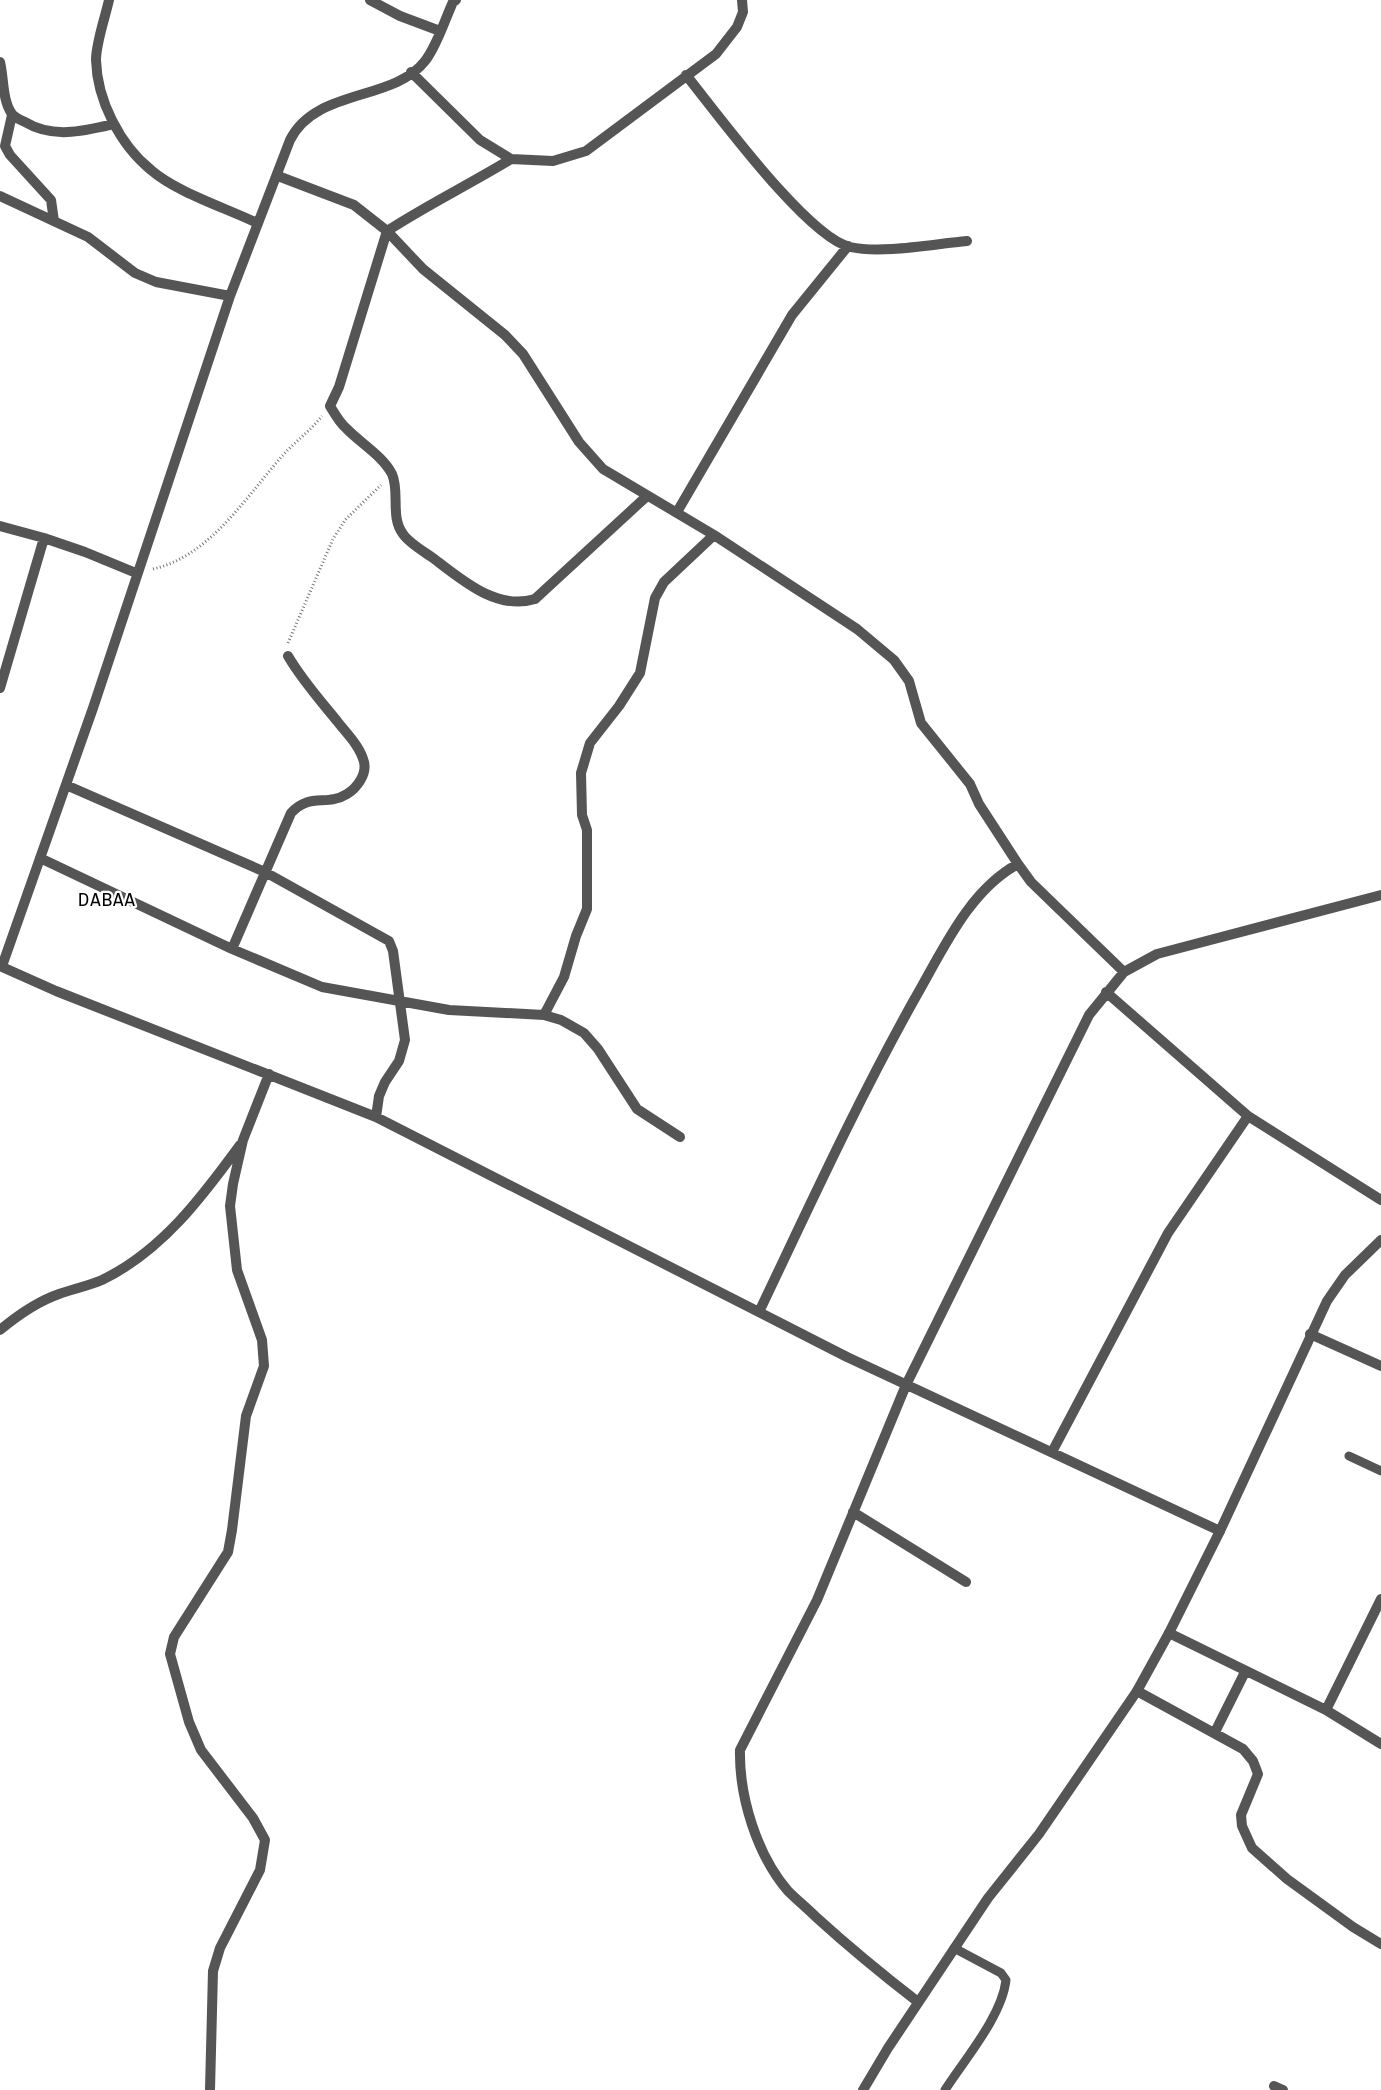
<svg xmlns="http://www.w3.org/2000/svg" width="1381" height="2090" font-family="'Archivo Narrow',sans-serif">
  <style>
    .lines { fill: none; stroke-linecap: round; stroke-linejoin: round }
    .path { stroke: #777; stroke-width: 3; stroke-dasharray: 1 2.5; stroke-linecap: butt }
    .service { stroke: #555; stroke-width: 9 }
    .minor { stroke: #555; stroke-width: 10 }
    .tertiary { stroke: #555; stroke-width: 10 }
    .labels { text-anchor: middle; stroke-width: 4.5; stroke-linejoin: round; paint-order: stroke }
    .quarter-label { font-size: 19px; letter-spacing: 1px; fill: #000; stroke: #fff }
  </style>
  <rect width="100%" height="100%" fill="#fff"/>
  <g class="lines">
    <path class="path" d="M153,569C211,556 247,495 284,454C296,441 311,430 322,416
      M288,643L333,539L346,519L381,485"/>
    <path class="service" d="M1349,1456L1381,1471
      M945,2090C965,2059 1002,2016 1006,1980L1001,1973L954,1948"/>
    <path class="minor" d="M109,0C105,18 96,43 96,60C97,100 120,145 151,170C176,192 226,208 257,223
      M370,0L400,16L440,31
      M0,62C4,78 2,100 12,114C15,118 21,120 25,122C53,139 84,131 114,124
      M411,72L480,140L511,159L553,161L586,151L716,54L737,27L743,12L742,0
      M686,75C716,112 807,237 850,247C882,254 933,244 967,241
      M12,115L5,146L10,155L51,200L54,221
      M511,159C470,184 427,205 387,231L339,387L330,406C335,414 339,422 346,428C360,443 382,455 392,474C400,492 390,517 403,534C409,543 423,551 433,558C461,579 496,611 535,599L647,496
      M278,176L354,205L387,231L423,269L505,335L523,354L579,442L603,469L714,535L857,629L894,660L909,681L921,723L970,784L979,804L1018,864
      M0,196L88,237L135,273L156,282L230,296
      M677,512L792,315L848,246
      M0,526L44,538
      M0,688L44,538L85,552L136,573
      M66,785L265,872L389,941L393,951L405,1040L399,1061L385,1082L379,1096L376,1117
      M40,858L232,949L322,987L449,1010L544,1015L561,1020L584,1033L598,1049L637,1109L680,1137
      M232,949L291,813C310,792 326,807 347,794C357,788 367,774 364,762C360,746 347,734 337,721C320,700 302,680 288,656
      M0,966L56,991L376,1117L847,1357L1220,1531
      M2,966L93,708L230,296L290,140C316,88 393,102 425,61C437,46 445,19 453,2L456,0
      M1106,992L1248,1116L1381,1200
      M544,1015L564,977L576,936L587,909V830L582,815L581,773L590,743L619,706L640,673L655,598L664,582L714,535
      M759,1312C809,1207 857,1102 914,1000C942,952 968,891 1018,864L1031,882L1124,972
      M0,1330C18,1315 36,1302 59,1294C73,1289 88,1286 102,1280C162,1251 202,1197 240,1145
      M1310,1334L1381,1366
      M1052,1452L1168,1233L1248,1116
      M853,1512L966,1582
      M1169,1633L1326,1710L1381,1744
      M1137,1691L1243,1749L1253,1761L1258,1774L1241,1815L1242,1826L1252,1848L1287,1879L1353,1927L1381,1944
      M1326,1710L1381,1599
      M1215,1732L1245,1672
      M918,2002C883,1975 849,1947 816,1917C807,1908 797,1900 788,1891C757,1855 739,1797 740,1750L817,1600L906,1385L1089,1015L1124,972L1157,954L1381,895
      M1274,2086L1283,2090
      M210,2090L213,1971L220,1948L260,1870L265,1840L253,1818L201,1750L189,1722L170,1654L174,1637L228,1552L232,1530L246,1416L264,1366L262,1340L237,1270L230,1206L233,1184L243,1140L269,1074"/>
    <path class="tertiary" d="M863,2090L888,2048L988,1898L1039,1834L1137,1691L1169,1633L1220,1531L1327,1301L1345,1275L1381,1240"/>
  </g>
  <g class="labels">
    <g class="quarter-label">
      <text x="107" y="906">DABAA</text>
    </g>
  </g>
</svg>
